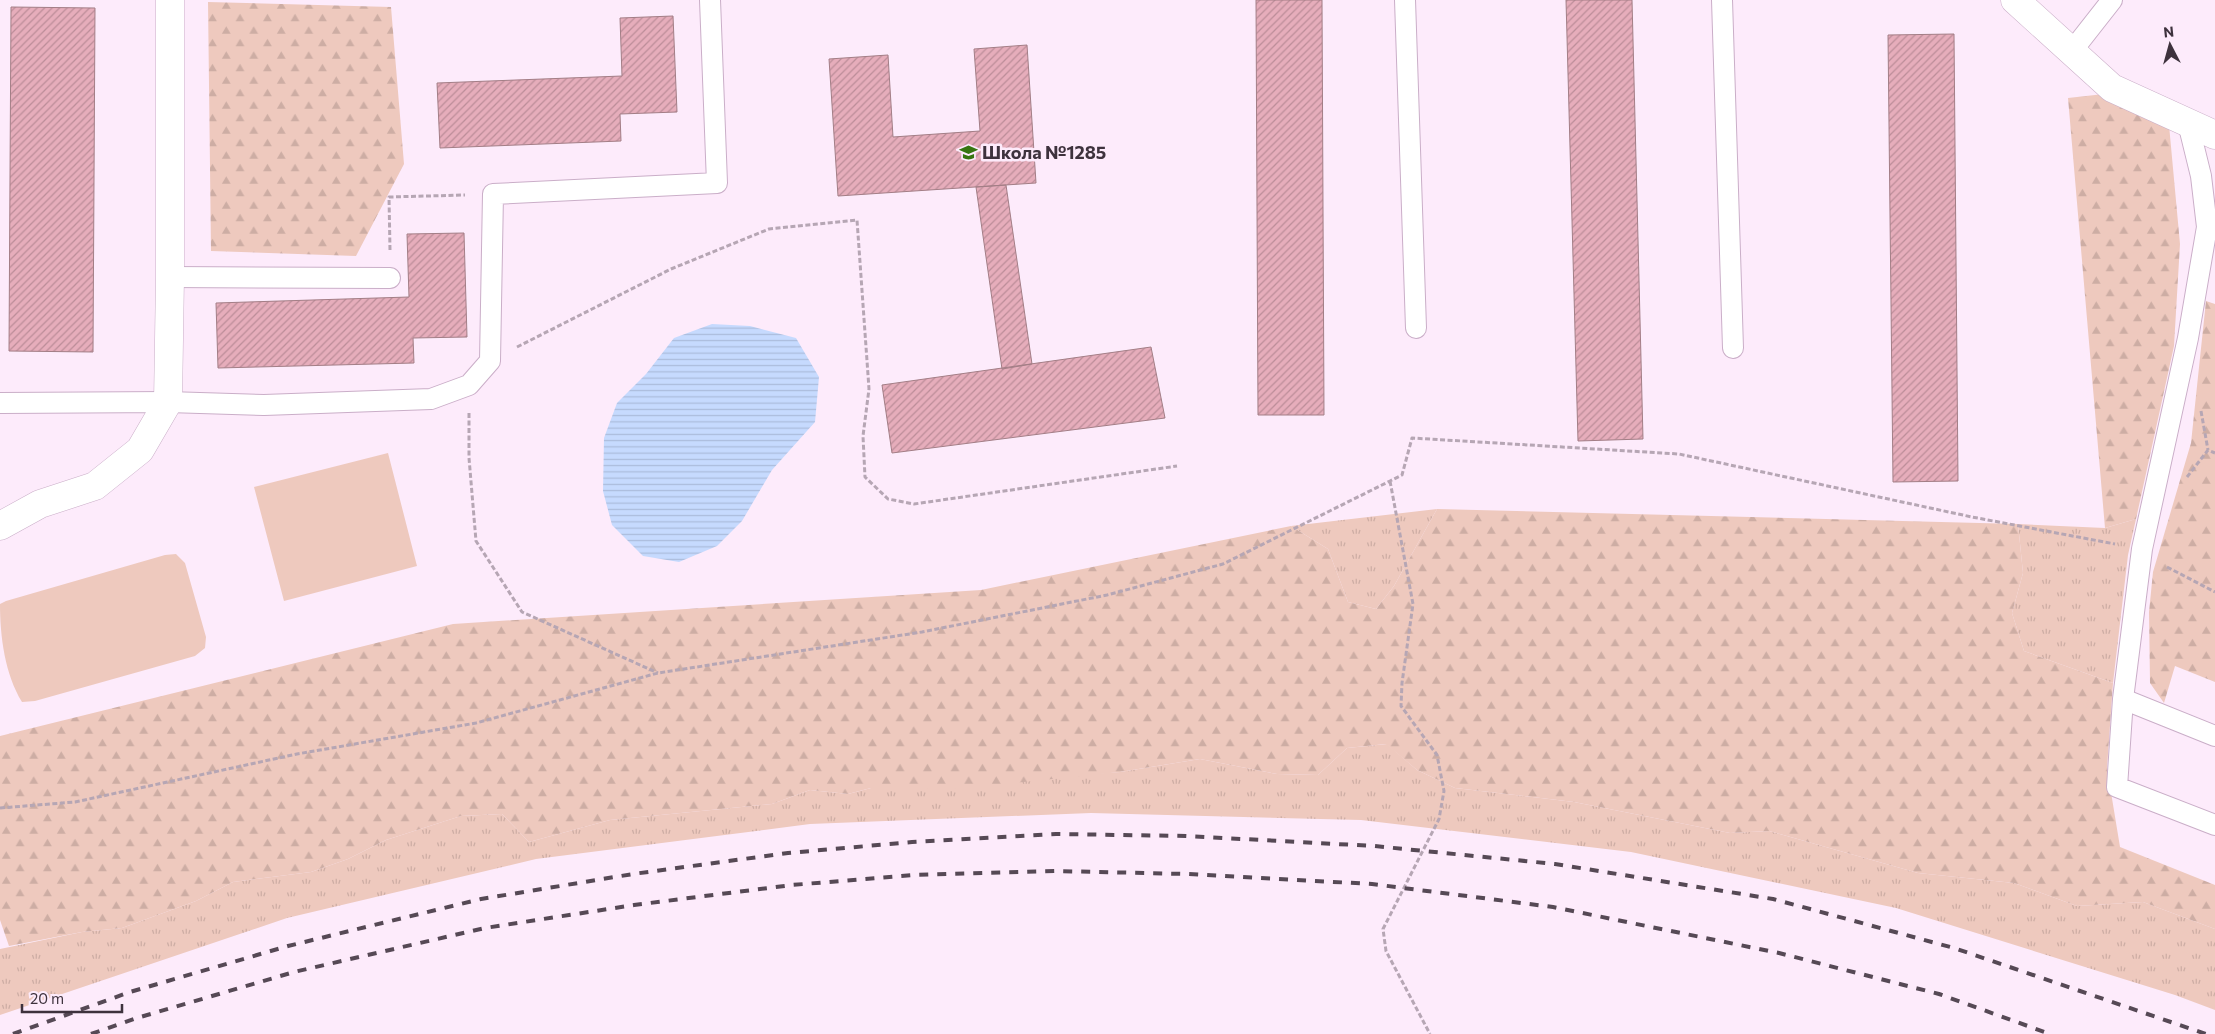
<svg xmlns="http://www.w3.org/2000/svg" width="2215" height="1034" font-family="Commissioner,sans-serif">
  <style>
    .grass { fill: url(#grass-tufts) }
    .forest { fill: url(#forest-firs) }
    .pitch { fill: #eec9be }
    .water { fill: url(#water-rules) }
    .building { fill: url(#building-hatch); stroke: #a37e86 }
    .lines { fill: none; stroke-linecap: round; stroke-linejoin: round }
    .service-casing { stroke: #caaec8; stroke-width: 22 }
    .minor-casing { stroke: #caaec8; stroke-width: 29 }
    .path { stroke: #b6a6b4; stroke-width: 3; stroke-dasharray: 5 2.5; stroke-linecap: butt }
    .service { stroke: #fff; stroke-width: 20 }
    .minor { stroke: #fff; stroke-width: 28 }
    .rail { stroke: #564955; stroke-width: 4; stroke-dasharray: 9 9; stroke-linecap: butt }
    .labels { text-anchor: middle; stroke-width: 5; stroke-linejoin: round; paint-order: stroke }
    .poi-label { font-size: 18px; font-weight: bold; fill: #3e323d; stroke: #fdebfb; text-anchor: start }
  </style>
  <defs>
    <pattern id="grass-tufts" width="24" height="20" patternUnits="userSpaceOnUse" patternTransform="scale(1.25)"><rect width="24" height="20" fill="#eec9be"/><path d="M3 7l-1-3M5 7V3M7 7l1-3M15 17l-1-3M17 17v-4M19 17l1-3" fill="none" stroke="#cdada4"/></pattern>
    <pattern id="forest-firs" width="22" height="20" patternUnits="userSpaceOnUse" patternTransform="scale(1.25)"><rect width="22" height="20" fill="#eec9be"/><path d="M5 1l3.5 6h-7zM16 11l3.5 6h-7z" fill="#cdada4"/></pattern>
    <pattern id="water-rules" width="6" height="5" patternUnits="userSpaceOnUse" patternTransform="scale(1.25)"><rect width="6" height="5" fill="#c6dafe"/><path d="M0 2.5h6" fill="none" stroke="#abbcdb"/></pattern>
    <pattern id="building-hatch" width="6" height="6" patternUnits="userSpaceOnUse" patternTransform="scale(1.25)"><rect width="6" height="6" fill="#e6adbb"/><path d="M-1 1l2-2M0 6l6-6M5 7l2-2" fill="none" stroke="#bc8d99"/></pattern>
  </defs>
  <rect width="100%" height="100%" fill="#fdebfb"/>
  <path class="grass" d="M1437,509L1394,586L1376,609L1348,602L1328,549L1291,526Z
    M2136,519L2128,555L2113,683L2024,651L2012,613L2023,573L2018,524L2105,528Z
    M1387,744L1417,770L1455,788L1574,802L1730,833L1769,831L1918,873L2014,883L2077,906L2143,902L2215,929V1010L2175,995L1896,908L1631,852L1361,820L1091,813L810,824L536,859L287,918L0,1015V949L82,932L122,928L196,901L233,882L311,872L348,859L386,840L461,816L502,814L529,842L610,820L772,804L810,790L848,794L871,788L1120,772L1200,759L1277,774L1318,775L1347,748Z"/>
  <path class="forest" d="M208,2L391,7L404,164L356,256L211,251Z
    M2104,94L2169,125L2180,244L2174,346L2136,519L2105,528L2068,98Z
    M2206,301L2215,304V682L2175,666L2164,703L2150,683L2149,612L2153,572L2191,443Z
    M1437,509L2018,524L2023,573L2012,613L2024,651L2113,683L2107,768L2120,847L2215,885V929L2143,902L2077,906L2014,883L1918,873L1769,831L1730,833L1574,802L1455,788L1417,770L1386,744L1347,748L1318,775L1277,774L1200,759L1120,772L954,789L871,788L848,794L810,790L772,804L610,820L529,842L502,814L461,816L386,840L348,859L311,872L233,882L196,901L122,928L82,932L9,946L0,920V736L453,624L981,590L1291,526L1328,549L1348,602L1376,609L1394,586Z"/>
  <path class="pitch" d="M388,453L417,566L284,601L254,487Z
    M176,554L185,563L206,637L205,648L195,656L35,701L22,702C5,674 0,637 0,604L6,601L165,555Z"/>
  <path class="water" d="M712,324L750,326L796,338L819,377L815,422L772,470L742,521L717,546L679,562L643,556L612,525L603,491L604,438L617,403L646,374L674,338Z"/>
  <path class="building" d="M1256,0H1322L1324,415H1258Z
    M1566,0H1632L1643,439L1578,441Z
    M11,7L95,8L93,352L9,351Z
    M673,16L677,112L620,114L621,141L440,148L437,83L622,76L620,18Z
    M1954,34L1958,481L1893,482L1888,35Z
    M1027,45L1036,183L838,196L829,59L888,55L893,137L980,131L974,49Z
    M1006,185L1032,364L1002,369L976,187Z
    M464,233L467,337L413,338L414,363L218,368L216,303L409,297L407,234Z
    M1151,347L1165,418L892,453L882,385Z"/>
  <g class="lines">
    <defs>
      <path id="service" d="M1405,0L1416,328
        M1722,0L1733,348
        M2072,51L2112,0
        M2188,123L2201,176L2207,227L2188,338L2142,549L2123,699L2117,787L2215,825
        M170,277L390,278
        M0,403L168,402L264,405L431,399L469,385L490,361L493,194L717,183L710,0
        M2123,699L2215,736"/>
      <path id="minor" d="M2015,0L2112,88L2215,135
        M0,526L40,504L95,486L140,450L168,402L170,277V0"/>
    </defs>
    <use href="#service" class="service-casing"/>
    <use href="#minor" class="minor-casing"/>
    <path class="path" d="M390,250L389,197L465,195
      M517,347L671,269L769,229L857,220L869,389L863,436L865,477L888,499L914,504L1177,466
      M2201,411L2208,450
      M469,413V458L476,541L522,612L658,673
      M2187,477L2208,450L2215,453
      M1390,481L1413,604L1402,683L1401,706L1437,755L1444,791L1439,819L1383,929L1386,951L1430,1034
      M2167,567L2215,592
      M0,808L75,802L297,754L476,723L658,673L922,632L1107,595L1223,564L1390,481L1402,475L1412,438L1679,454L1972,517L2115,544"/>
    <use href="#service" class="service"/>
    <use href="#minor" class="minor"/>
    <path class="rail" d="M13,1034L130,992L288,946L481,899L633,874L788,853L912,842L1056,834L1186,836L1374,846L1555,864L1773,899L1954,948L2206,1034
      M91,1034L137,1018L294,972L485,928L634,905L792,885L913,875L1055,871L1187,874L1372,884L1553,907L1779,953L1939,994L2050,1034"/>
  </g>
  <defs>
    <symbol id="school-bare" viewBox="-9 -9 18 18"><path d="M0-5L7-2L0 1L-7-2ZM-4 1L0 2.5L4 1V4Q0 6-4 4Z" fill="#367510" stroke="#fdebfb" stroke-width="2.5" paint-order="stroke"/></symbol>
  </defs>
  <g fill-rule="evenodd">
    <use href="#school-bare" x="956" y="140" width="25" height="25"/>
  </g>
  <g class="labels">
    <g class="poi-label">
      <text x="982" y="159">Школа №1285</text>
    </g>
  </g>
  <g transform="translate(2170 45) rotate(354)" stroke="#fdebfb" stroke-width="4" paint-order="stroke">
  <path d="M0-4L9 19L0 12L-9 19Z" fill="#3e323d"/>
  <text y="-8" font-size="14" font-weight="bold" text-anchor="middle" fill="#3e323d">N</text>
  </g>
  <path d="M22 1004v8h100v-8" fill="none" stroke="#3e323d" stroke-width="2.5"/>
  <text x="30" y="1004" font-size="15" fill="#3e323d" stroke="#fdebfb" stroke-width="4" paint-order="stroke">20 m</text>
</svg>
